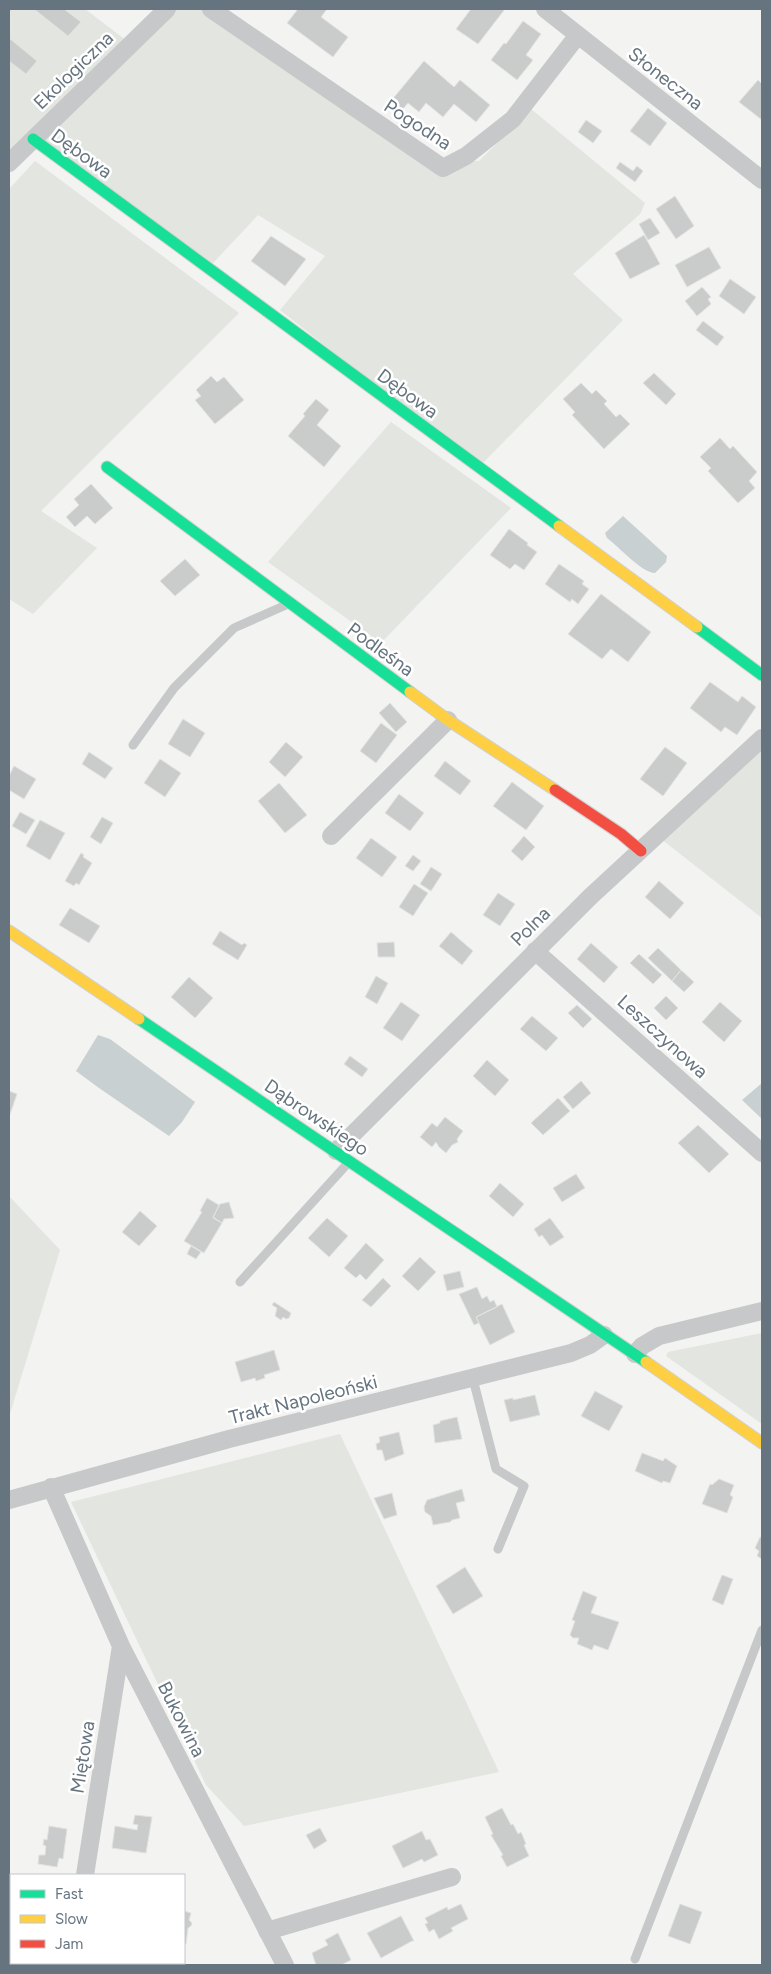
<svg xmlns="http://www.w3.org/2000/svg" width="771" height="1974" font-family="Figtree,sans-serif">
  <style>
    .green { fill: #e2e5e0 }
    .water { fill: #c8d0d2 }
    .building { fill: #cacbcb; stroke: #e2e2e1 }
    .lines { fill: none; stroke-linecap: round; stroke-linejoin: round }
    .fast-casing { stroke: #d0d0d0; stroke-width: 13 }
    .slow-casing { stroke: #d0d0d0; stroke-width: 13 }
    .jam-casing { stroke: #d0d0d0; stroke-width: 13 }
    .lane { stroke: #c7c8c9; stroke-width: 9 }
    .street { stroke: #c7c8c9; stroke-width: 18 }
    .fast { stroke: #16e098; stroke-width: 11 }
    .slow { stroke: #ffcf43; stroke-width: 11 }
    .jam { stroke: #f24e42; stroke-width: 11 }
    .labels { text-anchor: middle; stroke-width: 5; stroke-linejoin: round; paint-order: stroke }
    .street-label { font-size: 19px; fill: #66747f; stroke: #fff }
  </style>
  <rect width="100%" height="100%" fill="#f3f3f1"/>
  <path class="green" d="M9,9H85L131,44L9,155Z
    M168,9H210L428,160L479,161L531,109L645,203L640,214L573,274L623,320L479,467L280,310L325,256L258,215L213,263L33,139Z
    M35,161L239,313L41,511L97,548L33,614L9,599V189Z
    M391,422L511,508L381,643L268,562Z
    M762,736V918L656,835Z
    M9,1196L60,1250L9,1417Z
    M762,1333V1424L666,1356L668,1352Z
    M340,1434L499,1772L244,1826L206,1785L71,1502Z"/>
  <path class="water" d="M623,516L667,556L666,562L655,573C642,573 618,546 607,538L605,533Z
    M98,1035L110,1039L195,1102L182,1122L169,1136L99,1088L76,1071Z
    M762,1083V1119L742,1100Z"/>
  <path class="building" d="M34,9H64L81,22L68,36Z
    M298,9H327L321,17L348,37L333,57L287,23Z
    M471,9H505L478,44L456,29Z
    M523,21L541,34L526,55L533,60L517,80L491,60L504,43L506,44Z
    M9,38L37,61L26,74L9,61Z
    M424,61L454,87L460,80L490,105L476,122L454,104L443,117L426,103L419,112L408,103L402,110L391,101Z
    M758,80L762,84V120L739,102Z
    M648,108L667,123L650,146L630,131Z
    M586,120L602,131L593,143L578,132Z
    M620,162L633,171L637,166L643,171L635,182L616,168Z
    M675,196L694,226L676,239L656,209Z
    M650,218L660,233L648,240L639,224Z
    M644,235L660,264L630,279L615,253Z
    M271,236L306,259L285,286L251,261Z
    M709,247L721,268L687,287L675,265Z
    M730,279L756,297L744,314L719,296Z
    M702,287L711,297L708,299L711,304L697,316L685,301Z
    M703,321L724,337L717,346L696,330Z
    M654,373L676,394L666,405L643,383Z
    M211,376L217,382L224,377L244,400L215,424L195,400L201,396L196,390Z
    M581,383L592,394L596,390L607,401L604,404L616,417L620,414L630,424L604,449L572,415L575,412L563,399Z
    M316,399L329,410L317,425L341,446L324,467L288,436L305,416L303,414Z
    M720,438L730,449L733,446L757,472L749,481L755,488L738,503L708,471L711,468L700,457Z
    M91,484L113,508L95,524L87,516L75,527L66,517L79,505L74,499Z
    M509,529L528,543L527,545L537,552L524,570L515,564L510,569L490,555Z
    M185,559L200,575L175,596L160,581Z
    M559,564L584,581L582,584L589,589L578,604L572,599L570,602L545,584Z
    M601,594L651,632L628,662L611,649L602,659L568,634Z
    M710,682L738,702L742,696L756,707L737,735L725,727L721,732L690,708Z
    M390,703L407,722L396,732L379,713Z
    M183,719L205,733L190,757L168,744Z
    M381,723L397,735L376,763L360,751Z
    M286,742L303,757L285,777L269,762Z
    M665,747L687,763L663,796L640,779Z
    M89,752L113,768L105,779L82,764Z
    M160,759L181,773L165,797L144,783Z
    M445,761L471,781L460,795L434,776Z
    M14,766L36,779L24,799L9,790V776Z
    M512,782L544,806L526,830L493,806Z
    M279,783L307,815L285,833L258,801Z
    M399,794L424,813L410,831L385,813Z
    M20,812L35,820L26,834L12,826Z
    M102,817L113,823L101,844L90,837Z
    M40,820L65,833L50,860L26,846Z
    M524,836L535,847L522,861L511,851Z
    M371,838L397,857L382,877L356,858Z
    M81,853L84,855L83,857L92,863L79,885L76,883L74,886L65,881Z
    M413,855L421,861L413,871L405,866Z
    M431,867L442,874L431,891L420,884Z
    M659,881L684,903L670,919L645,897Z
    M414,884L428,893L413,916L399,907Z
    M498,893L515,904L500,926L483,915Z
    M70,908L100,926L89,943L59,925Z
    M220,931L242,945L244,943L247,945L238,960L212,944Z
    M451,932L473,951L462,965L439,946Z
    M394,942L395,957H378L377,943Z
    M591,943L618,967L604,983L577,959Z
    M658,948L681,970L672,981L648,958Z
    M639,954L662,975L653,984L630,963Z
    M681,970L694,982L684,992L672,981Z
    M376,976L388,983L377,1004L365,997Z
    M189,977L213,998L195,1018L171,997Z
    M666,996L678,1008L666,1020L654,1008Z
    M401,1002L420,1015L402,1041L383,1028Z
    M720,1002L742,1021L724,1042L702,1022Z
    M577,1005L592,1019L583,1028L568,1013Z
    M532,1016L558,1038L546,1051L520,1029Z
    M350,1056L368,1069L362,1077L344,1064Z
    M487,1060L509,1080L495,1096L473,1076Z
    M581,1081L591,1093L573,1109L563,1097Z
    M9,1091L17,1094L9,1117Z
    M558,1098L570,1111L543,1135L531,1123Z
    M445,1117L463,1131L457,1139L458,1142L452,1145L446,1153L439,1147L436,1142L432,1147L420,1137L432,1123L437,1127Z
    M698,1125L729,1154L709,1173L678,1143Z
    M576,1174L585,1188L562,1202L553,1188Z
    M500,1183L524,1204L513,1217L489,1196Z
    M207,1198L219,1205L213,1218L222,1223L204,1253L184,1241L202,1212L200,1211Z
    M229,1202L234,1218L224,1219L222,1223L213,1217L220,1204Z
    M140,1211L157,1226L139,1246L122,1232Z
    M327,1218L348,1236L329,1257L308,1238Z
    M550,1218L564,1237L550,1246L542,1235L539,1237L534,1229Z
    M366,1243L384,1260L366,1280L360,1274L356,1278L344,1268Z
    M191,1246L201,1252L196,1259L187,1254Z
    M420,1257L436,1272L418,1291L402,1276Z
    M460,1271L464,1287L447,1291L443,1275Z
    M383,1278L391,1286L371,1307L362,1300Z
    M477,1287L482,1299L487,1296L490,1302L494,1300L497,1307L476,1317L479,1323L474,1325L459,1294Z
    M274,1302L291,1313L289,1318L286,1319L283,1317L281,1320L275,1316L277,1308L272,1305Z
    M502,1304L515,1332L490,1345L476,1317Z
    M274,1350L280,1370L264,1375L265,1378L256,1381L255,1378L241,1382L235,1362Z
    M595,1391L623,1406L609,1431L581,1416Z
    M535,1395L540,1415L510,1422L504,1400L513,1398V1400Z
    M457,1417L462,1439L435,1443L433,1425L440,1423V1421Z
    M399,1432L404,1454L385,1461L382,1450H377L376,1444L380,1442L379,1437Z
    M642,1453L663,1461L665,1458L677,1466L670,1483L663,1481L662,1483L635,1471Z
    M719,1479L734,1485L730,1495L733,1497L727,1513L702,1504L710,1484L712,1485Z
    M462,1489L465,1501L456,1503L460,1518L452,1520L450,1522L433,1525L431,1516L425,1512L424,1507L427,1500Z
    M392,1493L397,1515L384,1519L374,1498Z
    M760,1537L762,1538V1559L757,1556L759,1551L755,1548Z
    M465,1567L483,1596L453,1614L436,1586Z
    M722,1575L733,1579L723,1605L712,1600Z
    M583,1591L597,1597L591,1613L619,1622L608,1650L594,1645L592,1650L577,1644L579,1638H573L570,1635L575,1621L572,1620Z
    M502,1808L511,1825L513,1824L518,1834L521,1832L526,1844L524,1845L529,1856L507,1867L501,1856L503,1855L491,1835L493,1834L485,1817Z
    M135,1815L152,1817L146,1853L112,1848L115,1826L137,1830L138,1825L133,1824Z
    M49,1826L67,1829L63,1859L59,1858L57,1867L38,1864L39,1855H45L46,1846L43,1845L44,1839L47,1840Z
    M320,1828L327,1841L314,1849L306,1835Z
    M422,1831L426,1840L430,1839L438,1855L424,1862L422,1859L403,1868L392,1846Z
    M461,1904L468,1919L451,1928L453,1931L439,1939L434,1929L429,1932L425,1924L428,1923L425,1918L447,1907L448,1910Z
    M680,1904L702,1912L690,1944L668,1936Z
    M184,1911L191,1913L189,1920L192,1923L191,1926L188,1928L186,1944H184Z
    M401,1916L414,1941H412L381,1958L367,1933Z
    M338,1933L351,1960L341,1965H316L312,1953L328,1945L325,1940Z"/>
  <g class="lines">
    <defs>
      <path id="fast" d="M33,139L559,526
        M107,467L410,692
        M697,627L762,675
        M139,1019L646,1362"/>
      <path id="slow" d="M559,526L697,627
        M410,692L448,720L555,790
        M9,931L139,1019
        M646,1362L762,1443"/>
      <path id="jam" d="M555,790L621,834L641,851"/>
    </defs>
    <use href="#fast" class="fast-casing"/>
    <use href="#slow" class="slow-casing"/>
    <use href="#jam" class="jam-casing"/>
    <path class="lane" d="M133,745L174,688L234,628L286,605
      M240,1282L348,1163
      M473,1379L496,1469L524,1486L498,1549
      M635,1959L762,1630"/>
    <path class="street" d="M211,9L443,168L466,156L513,119L578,35
      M545,9L762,180
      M9,163L167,9
      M331,836L448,720
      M535,951L762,1153
      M336,1151L590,897L762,738
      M635,1354L642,1346L659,1336L762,1311
      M51,1487L121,1646L285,1965
      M9,1500L229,1439L571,1353L590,1345L604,1335
      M85,1875L121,1646
      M267,1931L452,1877
      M71,1965L72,1963"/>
    <use href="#fast" class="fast"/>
    <use href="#slow" class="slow"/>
    <use href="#jam" class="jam"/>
  </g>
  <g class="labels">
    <g class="street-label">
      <text transform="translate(73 70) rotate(-44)" y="7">Ekologiczna</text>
      <text transform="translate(666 78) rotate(38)" y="7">Słoneczna</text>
      <text transform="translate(418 124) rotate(33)" y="7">Pogodna</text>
      <text transform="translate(82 153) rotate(36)" y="7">Dębowa</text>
      <text transform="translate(408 393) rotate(36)" y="7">Dębowa</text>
      <text transform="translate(381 649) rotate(36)" y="7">Podleśna</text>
      <text transform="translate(530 926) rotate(-45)" y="7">Polna</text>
      <text transform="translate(663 1036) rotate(42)" y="7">Leszczynowa</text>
      <text transform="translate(317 1117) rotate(34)" y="7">Dąbrowskiego</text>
      <text transform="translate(303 1399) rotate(-14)" y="7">Trakt Napoleoński</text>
      <text transform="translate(182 1719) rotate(63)" y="7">Bukowina</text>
      <text transform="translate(82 1757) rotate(-81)" y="7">Miętowa</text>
    </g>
  </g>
  <rect width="771" height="1974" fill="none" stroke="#66747f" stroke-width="20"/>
  <rect x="10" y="1874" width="175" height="90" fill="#ffffff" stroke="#c2c7cc"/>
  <rect x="20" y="1890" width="25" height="8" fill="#16e098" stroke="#c2c7cc"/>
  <text x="55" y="1899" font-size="15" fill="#66747f">Fast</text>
  <rect x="20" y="1915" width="25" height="8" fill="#ffcf43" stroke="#c2c7cc"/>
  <text x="55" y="1924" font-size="15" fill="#66747f">Slow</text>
  <rect x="20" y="1940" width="25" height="8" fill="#f24e42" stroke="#c2c7cc"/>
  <text x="55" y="1949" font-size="15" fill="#66747f">Jam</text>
</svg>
